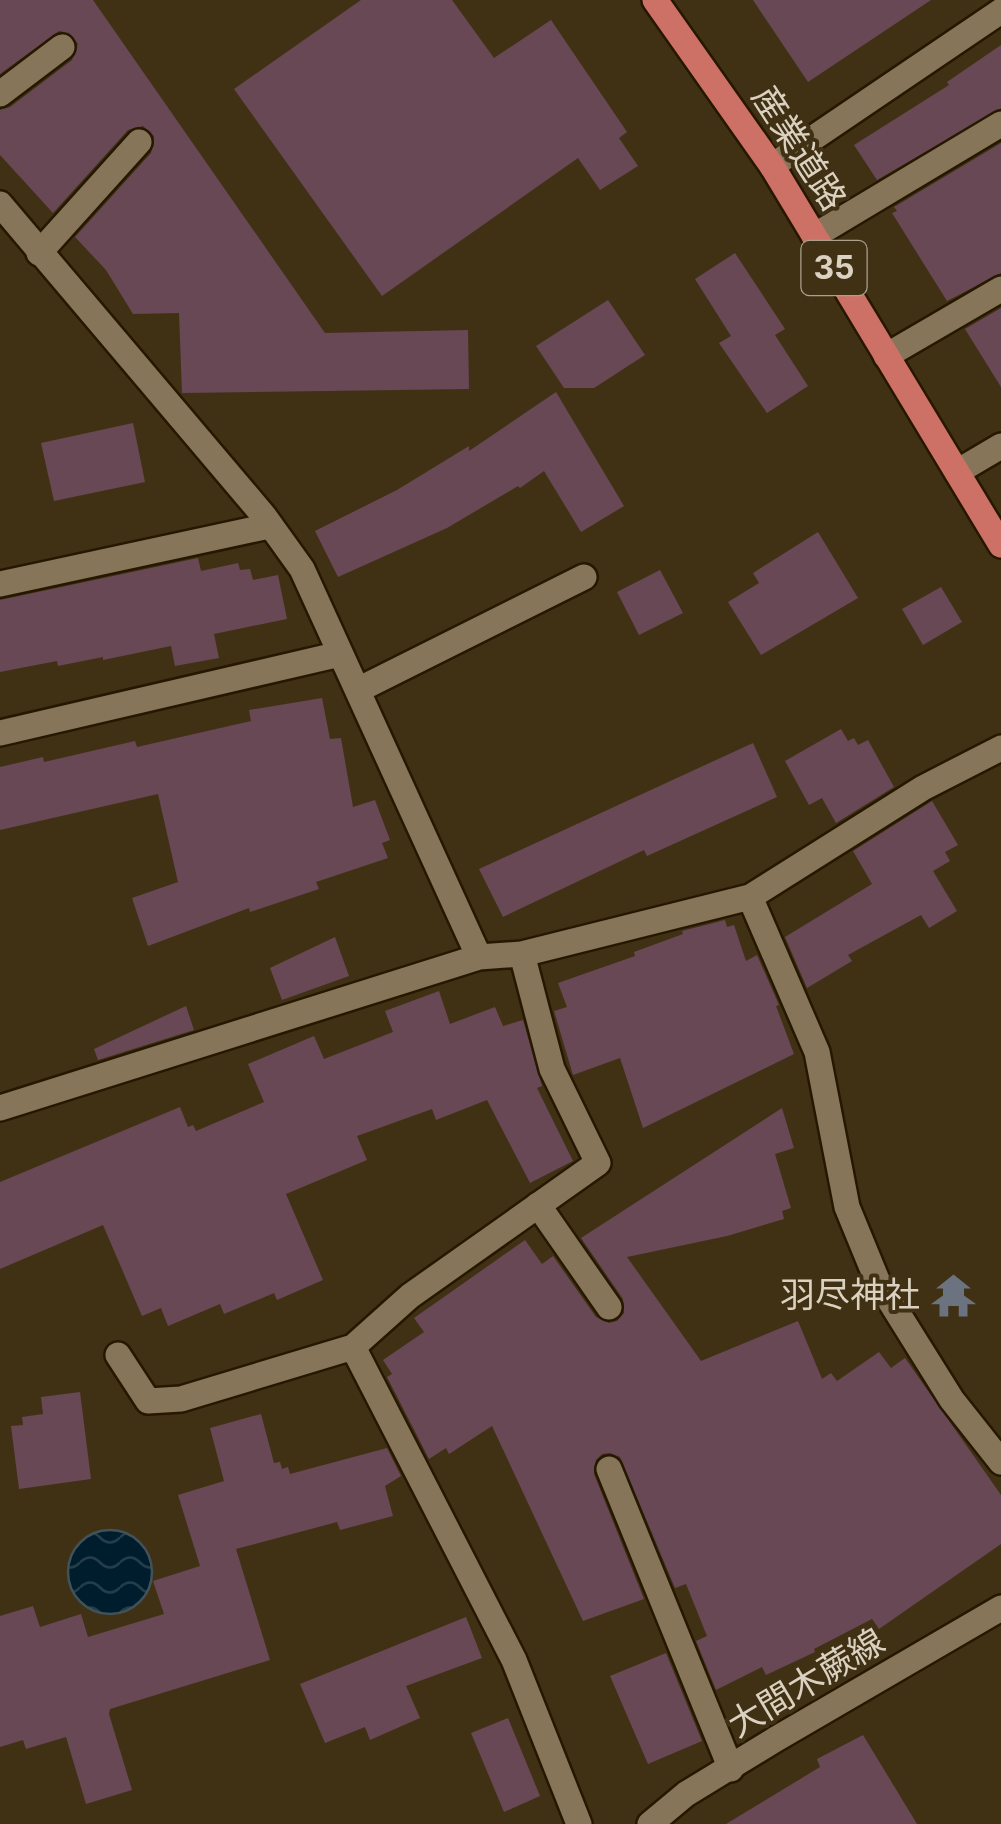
<svg xmlns="http://www.w3.org/2000/svg" width="1001" height="1824" font-family="Inter,'Noto Sans JP',sans-serif">
  <style>
    .water { fill: url(#water-waves); stroke: #41535a; stroke-width: 2.5 }
    .building { fill: #684855 }
    .lines { fill: none; stroke-linecap: round; stroke-linejoin: round }
    .service-casing { stroke: #261800; stroke-width: 30 }
    .minor-casing { stroke: #261800; stroke-width: 30 }
    .secondary-casing { stroke: #261800; stroke-width: 30 }
    .primary-casing { stroke: #261800; stroke-width: 30 }
    .service { stroke: #867558; stroke-width: 25 }
    .minor { stroke: #867558; stroke-width: 25 }
    .secondary { stroke: #867558; stroke-width: 25 }
    .primary { stroke: #cd7066; stroke-width: 25 }
    .labels { text-anchor: middle; stroke-width: 8; stroke-linejoin: round; paint-order: stroke }
    .shield { fill: #403115; stroke: #aca18d; stroke-width: 2.5 }
    .shield-label { font-size: 32px; font-weight: bold; fill: #dad1c1 }
    .street-label { font-size: 35px; fill: #dad1c1; stroke: #403115 }
    .poi-label { font-size: 35px; fill: #dad1c1; stroke: #403115; text-anchor: end }
  </style>
  <defs>
    <pattern id="water-waves" width="16" height="10" patternUnits="userSpaceOnUse" patternTransform="scale(2.5)"><rect width="16" height="10" fill="#001d2e"/><path d="M0 5q4-4 8 0t8 0" fill="none" stroke="#253d4a"/></pattern>
  </defs>
  <rect width="100%" height="100%" fill="#403115"/>
  <path class="water" d="M68 1572a42 42 0 1 1 84 0a42 42 0 1 1-84 0Z"/>
  <path class="building" d="M0,0H93L325,333L468,330L469,389L182,393L179,313L133,314L106,270L75,237L151,153L154,136L143,126L128,130L53,213L0,155V110L10,107L72,60L78,44L69,33L59,31L0,74Z
    M361,0H452L494,58L551,20L627,132L619,138L638,166L600,190L578,158L382,296L234,89Z
    M753,0H931L808,82Z
    M1001,45V108L877,180L854,145L949,85L947,82Z
    M1001,143V273L947,301L892,213L897,211L894,207Z
    M735,253L785,329L775,335L808,386L767,413L719,343L731,336L695,279Z
    M608,300L645,355L594,388H564L536,346Z
    M1001,308V387L965,329Z
    M556,392L624,506L581,532L544,471L520,488L518,486L447,528L338,577L315,531L397,490L469,446V451Z
    M133,423L145,482L54,501L41,443Z
    M818,532L858,598L761,655L728,602L759,583L753,573Z
    M198,558L201,571L238,563L240,570L250,569L253,580L278,575L287,619L214,634L219,658L175,666L171,646L103,660V657L58,666L57,661L0,672V600Z
    M660,570L683,613L639,635L617,592Z
    M941,587L962,622L923,645L902,609Z
    M322,698L330,739L341,738L353,807L375,800L390,840L382,843L388,858L316,882L319,889L250,912L249,908L148,946L132,898L178,882L158,794L0,830V767L43,757L44,762L135,741L137,747L251,721L249,710Z
    M841,729L848,741L854,738L858,745L868,740L894,787L836,823L822,798L809,805L785,761Z
    M753,743L777,797L647,856L644,850L503,917L479,869Z
    M932,801L958,845L945,852L950,861L933,871L957,911L929,928L921,915L848,955L852,961L807,988L785,937L872,884L853,851Z
    M725,920L727,927L734,925L746,961L757,955L779,1005L776,1006L794,1054L643,1128L620,1058L573,1075L554,1011L567,1007L558,983L635,956L634,952L683,934L682,931Z
    M335,937L349,976L282,1000L270,968Z
    M439,991L450,1024L495,1007L503,1026L523,1020L542,1086L537,1088L573,1161L530,1183L487,1100L436,1120L432,1109L357,1136L367,1160L286,1194L323,1280L277,1300L274,1293L224,1314L220,1304L168,1326L161,1308L142,1316L103,1225L0,1269V1182L180,1107L188,1127L193,1125L196,1131L264,1102L248,1064L314,1036L324,1059L393,1032L385,1011Z
    M186,1006L194,1030L98,1060L94,1049Z
    M782,1108L794,1148L775,1154L791,1208L782,1211L784,1219L727,1236L627,1257L701,1361L798,1321L822,1379L831,1373L837,1381L879,1352L891,1368L905,1358L1001,1495V1544L879,1629L872,1619L814,1649L815,1652L766,1675L762,1667L716,1690L696,1641L707,1636L686,1584L675,1588L620,1457L610,1453L602,1454L596,1460L594,1474L644,1599L583,1621L492,1426L449,1454L446,1448L429,1459L387,1377L392,1374L383,1360L424,1332L414,1318L525,1240L542,1264L553,1256L596,1317L609,1323L617,1321L624,1313L623,1299L581,1238Z
    M80,1392L91,1479L19,1489L11,1426L23,1425L22,1417L43,1414L41,1397Z
    M261,1414L274,1463L280,1462L282,1469L288,1467L290,1474L387,1448L401,1476L385,1486L393,1516L340,1530L337,1522L236,1549L270,1660L110,1709L109,1714L132,1790L86,1804L66,1737L26,1749L23,1740L0,1747V1616L33,1606L40,1627L81,1614L88,1637L164,1614L153,1581L200,1566L178,1495L224,1481L210,1428Z
    M466,1617L482,1658L406,1686L420,1718L370,1740L365,1727L325,1743L300,1684Z
    M666,1653L702,1741L648,1764L610,1676Z
    M508,1718L540,1796L504,1812L471,1733Z
    M863,1735L917,1824H726L820,1767L817,1759Z"/>
  <g class="lines">
    <defs>
      <path id="service" d="M0,94L62,47
        M814,236L1001,124
        M39,253L139,142
        M886,356L1001,289
        M957,472L1001,446
        M358,690L584,577
        M538,1205L609,1307
        M609,1469L731,1769"/>
      <path id="minor" d="M772,166L1001,11
        M0,204L264,516L302,569L479,957
        M0,584L269,526
        M0,733L340,654
        M750,897L817,1052L847,1207L877,1280L952,1400L1001,1462
        M0,1108L479,957L522,954L750,897L923,788L1001,748
        M353,1347L514,1660L579,1824
        M118,1355L148,1401L181,1399L353,1347L410,1296L598,1163L552,1069L522,954"/>
      <path id="secondary" d="M650,1824L686,1794L776,1739L1001,1608"/>
      <path id="primary" d="M655,0L772,166L1001,545"/>
    </defs>
    <use href="#service" class="service-casing"/>
    <use href="#minor" class="minor-casing"/>
    <use href="#secondary" class="secondary-casing"/>
    <use href="#primary" class="primary-casing"/>
    <use href="#service" class="service"/>
    <use href="#minor" class="minor"/>
    <use href="#secondary" class="secondary"/>
    <use href="#primary" class="primary"/>
  </g>
  <defs>
    <symbol id="temple-bare" viewBox="-9 -9 18 18"><path d="M0-6L5-2H3V0L6.5 2.5H4V6H1.5V3h-3V6H-4V2.5H-6.5L-3 0V-2H-5Z" fill="#6b7280" stroke="#403115" stroke-width="2.5" paint-order="stroke"/></symbol>
  </defs>
  <g fill-rule="evenodd">
    <use href="#temple-bare" x="922" y="1264" width="63" height="63"/>
  </g>
  <g class="labels">
    <rect class="shield" x="801.5" y="241" width="65" height="54" rx="8"/>
    <g class="shield-label">
      <text x="834" y="279">35</text>
    </g>
    <g class="street-label">
      <text transform="translate(799 148) rotate(57)" y="12">産業道路</text>
      <text transform="translate(806 1683) rotate(-31)" y="12">大間木蕨線</text>
    </g>
    <g class="poi-label">
      <text x="920" y="1307">羽尽神社</text>
    </g>
  </g>
</svg>
